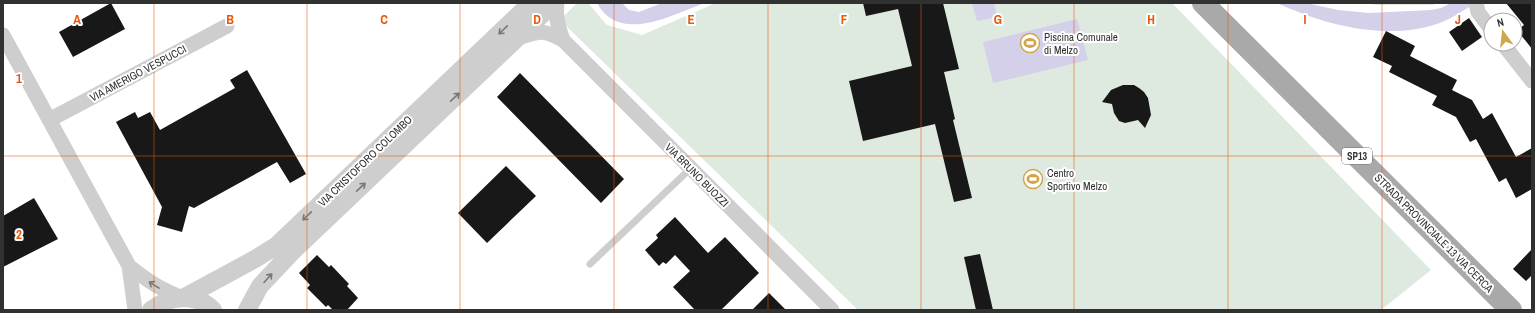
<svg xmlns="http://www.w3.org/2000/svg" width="1535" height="313" font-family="'Archivo Narrow',sans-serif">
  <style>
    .green { fill: #dee9e0 }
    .water { fill: #d4d0e9 }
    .building { fill: #181818 }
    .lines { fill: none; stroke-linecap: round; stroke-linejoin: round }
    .service { stroke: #cecece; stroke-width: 7 }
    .minor { stroke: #cecece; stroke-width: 15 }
    .tertiary { stroke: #cecece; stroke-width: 18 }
    .primary { stroke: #a9a9a9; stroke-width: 22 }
    .oneway { stroke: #787878 }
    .grid { fill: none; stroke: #e8590c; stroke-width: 1; stroke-opacity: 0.55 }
    .labels { text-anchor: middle; stroke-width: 4; stroke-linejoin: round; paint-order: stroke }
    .shield { fill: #fff; stroke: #6f6f6f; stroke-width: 1 }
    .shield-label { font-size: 10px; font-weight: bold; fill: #313131 }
    .poi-label { font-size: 11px; fill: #313131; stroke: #fff; text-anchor: start }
    .street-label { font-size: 11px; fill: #313131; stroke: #fff }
    .grid-label { font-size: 13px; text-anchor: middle; font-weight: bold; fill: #e8590c; stroke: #fff; stroke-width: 4; stroke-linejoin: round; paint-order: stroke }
  </style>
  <rect width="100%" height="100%" fill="#fff"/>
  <path class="green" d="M577,3H588L607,25L642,35L716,3H1172L1431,270L1381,310H858L560,20Z
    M1365,3H1436L1433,5H1377Z"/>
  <path class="water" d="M597,3H622L629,10L639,12L662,3H705C673,14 620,45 597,3Z
    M972,3H994L997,17L977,21Z
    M1277,3H1306L1338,10L1369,13L1431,10L1441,8L1451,3H1475C1463,11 1451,19 1437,24C1385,41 1325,25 1277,3Z
    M1077,19L1088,60L993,83L983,42Z"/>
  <path class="building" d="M111,3L125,29L73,57L59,32Z
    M863,3H943L959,69L944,72L955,119L953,120L972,198L954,202L935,124L863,141L849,81L912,66L898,9L866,16Z
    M1506,3H1532V49L1517,30L1524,25Z
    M1469,18L1482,37L1462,51L1449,32Z
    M1386,31L1415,46L1410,56L1457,80L1452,90L1472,100L1483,119L1492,113L1516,157L1532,148V189L1516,198L1506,178L1499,182L1476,139L1470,142L1456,117L1432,105L1437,96L1389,72L1392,66L1373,57Z
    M247,70L306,174L290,183L277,162L194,208L189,206L182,232L157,225L162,207L116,122L135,112L138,118L150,112L160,130L235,88L230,80Z
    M520,73L624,179L601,203L497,97Z
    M1123,85H1134L1139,88L1144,92L1148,98L1151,115L1145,128L1138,120L1125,123L1119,121L1114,113L1112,104L1102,102L1111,90Z
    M506,166L536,196L487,243L458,213Z
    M34,198L58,239L3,267V216Z
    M675,217L708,253L725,237L759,273L721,310H695L673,287L690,271L675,255L666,264L663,262L659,266L645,250L658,238L656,235Z
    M1532,249V275L1526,281L1513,269Z
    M980,254L993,310H976L964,257Z
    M317,255L329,267L331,265L349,284L347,286L358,298L347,310H333L328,305L326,307L307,288L310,285L299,273Z
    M769,293L786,310H752Z"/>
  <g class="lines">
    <path class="service" d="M590,264L691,168"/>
    <path class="minor" d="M557,3C555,16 558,27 563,40
      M1476,3L1478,12L1491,29
      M3,35L129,266L135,310
      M518,38C540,31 542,29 563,40L832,310
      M1503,44L1532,81
      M49,120L227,26
      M129,266C149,282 160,289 183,298"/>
    <path class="tertiary" d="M183,298L255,259L276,246L531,3
      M151,310C168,296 197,293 213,310
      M247,310L260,286L292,252L554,3"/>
    <path class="primary" d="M1203,3L1511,310"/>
  </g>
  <defs><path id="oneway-shaft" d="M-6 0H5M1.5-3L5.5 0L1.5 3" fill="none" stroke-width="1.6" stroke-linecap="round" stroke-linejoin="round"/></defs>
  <g class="oneway">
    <use href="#oneway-shaft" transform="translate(503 30) rotate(136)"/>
    <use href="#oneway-shaft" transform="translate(455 97) rotate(-43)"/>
    <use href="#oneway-shaft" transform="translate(361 187) rotate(-43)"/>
    <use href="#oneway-shaft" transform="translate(307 216) rotate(136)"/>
    <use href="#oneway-shaft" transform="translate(268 278) rotate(-48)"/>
    <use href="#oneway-shaft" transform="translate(154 285) rotate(-148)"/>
  </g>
  <path class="grid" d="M154,3V310M307,3V310M460,3V310M614,3V310M768,3V310M921,3V310M1074,3V310M1228,3V310M1382,3V310M3,156H1532"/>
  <defs>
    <symbol id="stadium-ring" viewBox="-11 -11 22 22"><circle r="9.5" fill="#fff" stroke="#d0a64b" stroke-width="1.5"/><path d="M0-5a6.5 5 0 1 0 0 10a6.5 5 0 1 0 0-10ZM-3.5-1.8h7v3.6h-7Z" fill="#d0a64b"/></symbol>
  </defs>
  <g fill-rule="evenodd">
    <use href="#stadium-ring" x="1019" y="32" width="22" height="22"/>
    <use href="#stadium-ring" x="1022" y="168" width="22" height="22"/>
  </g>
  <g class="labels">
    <rect class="shield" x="1342" y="148" width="30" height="16" rx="3"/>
    <g class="shield-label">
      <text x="1357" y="160">SP13</text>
    </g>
    <g class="poi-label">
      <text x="1044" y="41">Piscina Comunale<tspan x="1044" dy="13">di Melzo</tspan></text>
      <text x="1047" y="177">Centro<tspan x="1047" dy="13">Sportivo Melzo</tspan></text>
    </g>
    <g class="street-label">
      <text transform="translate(138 73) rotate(-28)" y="4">VIA AMERIGO VESPUCCI</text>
      <text transform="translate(365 161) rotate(-44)" y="4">VIA CRISTOFORO COLOMBO</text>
      <text transform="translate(697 175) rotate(45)" y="4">VIA BRUNO BUOZZI</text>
      <text transform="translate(1434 233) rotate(45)" y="4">STRADA PROVINCIALE 13 VIA CERCA</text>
    </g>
  </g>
  <g class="grid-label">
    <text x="77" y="24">A</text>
    <text x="230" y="24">B</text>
    <text x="384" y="24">C</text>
    <text x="537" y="24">D</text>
    <text x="691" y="24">E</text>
    <text x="844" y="24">F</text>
    <text x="998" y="24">G</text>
    <text x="1151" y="24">H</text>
    <text x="1305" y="24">I</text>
    <text x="1458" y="24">J</text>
    <text x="19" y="83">1</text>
    <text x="19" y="239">2</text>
  </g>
  <rect width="1535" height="313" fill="none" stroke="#313131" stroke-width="8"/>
  <g transform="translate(1503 32) rotate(345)"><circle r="19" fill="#ffffff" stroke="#adadad"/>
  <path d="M0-3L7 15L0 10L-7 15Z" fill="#d0a64b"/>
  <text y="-6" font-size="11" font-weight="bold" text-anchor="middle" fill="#313131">N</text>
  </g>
</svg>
